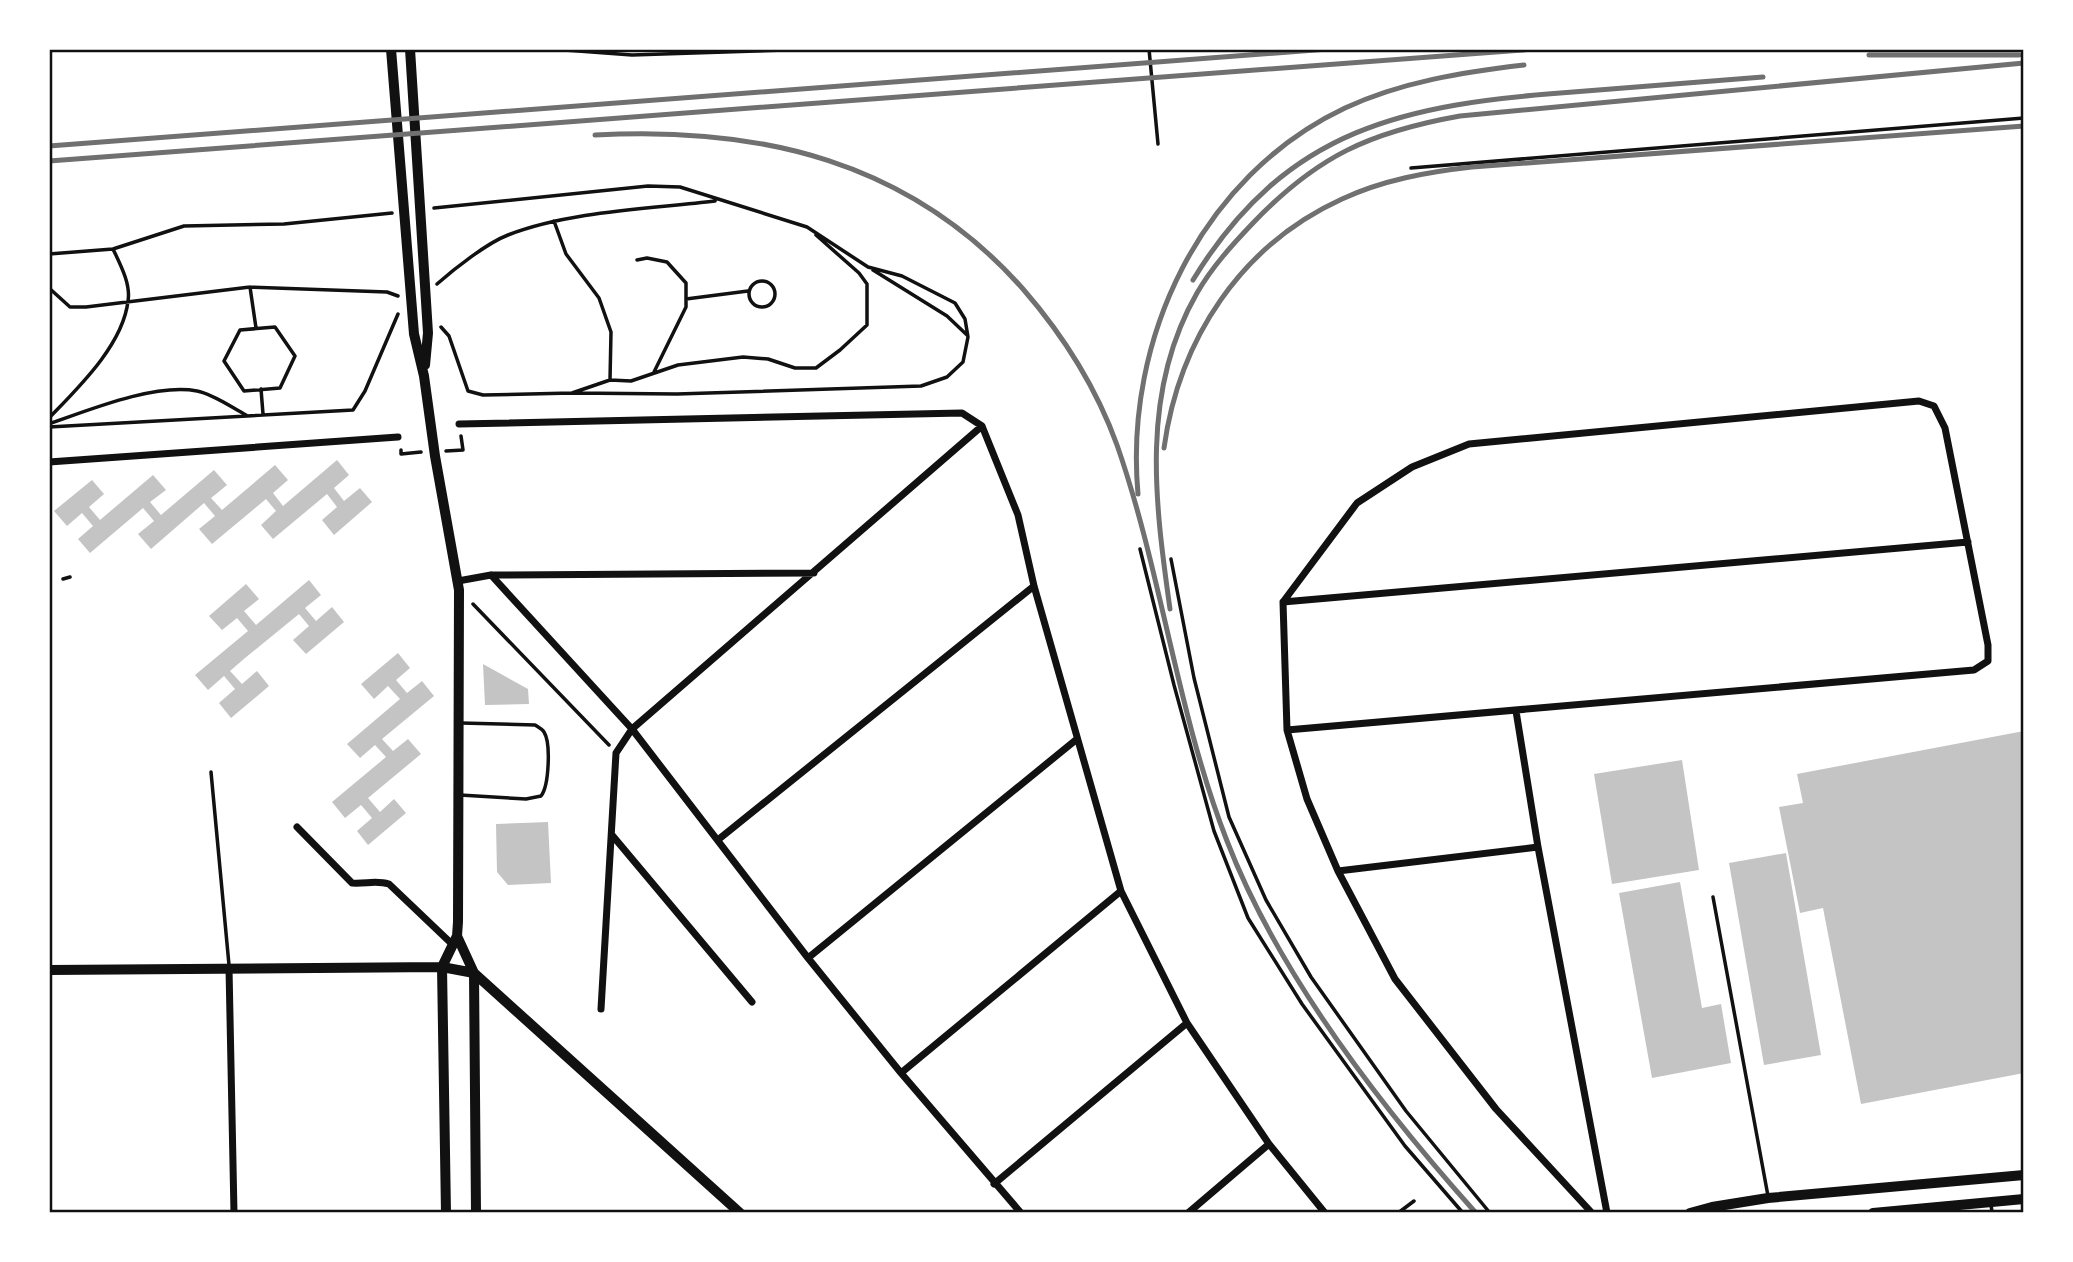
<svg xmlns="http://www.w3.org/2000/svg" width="2073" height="1262" font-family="Quicksand,sans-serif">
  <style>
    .building { fill: #c4c4c4 }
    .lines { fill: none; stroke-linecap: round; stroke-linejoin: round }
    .path { stroke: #111; stroke-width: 3.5 }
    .service { stroke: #111; stroke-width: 3.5 }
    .minor { stroke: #111; stroke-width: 7 }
    .tertiary { stroke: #111; stroke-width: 10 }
    .secondary { stroke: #111; stroke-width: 10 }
    .rail { stroke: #707070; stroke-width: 5 }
    .neatline { fill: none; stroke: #111; stroke-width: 2.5 }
  </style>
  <rect width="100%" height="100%" fill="#fff"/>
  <path class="building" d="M337,460L349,475L334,488L344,501L360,488L372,502L334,535L322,520L337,507L327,494L273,539L261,525L276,511L266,499L212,544L199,529L215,516L204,503L151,549L138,534L154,521L143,508L90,553L78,539L93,526L82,513L67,526L54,511L92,480L104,494L89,507L100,520L153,475L166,490L150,502L161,515L214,470L227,485L211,498L222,510L275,465L288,480L273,493L283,506Z
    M309,580L321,595L305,608L316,621L332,607L344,622L306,654L293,640L309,626L299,614L245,658L230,671L242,684L257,671L269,686L231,718L219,703L235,689L224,676L208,690L195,675L248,631L237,618L222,630L209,616L246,584L259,599L244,611L256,625Z
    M398,653L410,668L396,680L407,693L422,681L434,696L382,739L393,751L408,739L421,754L368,798L380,812L394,799L406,813L368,845L357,831L372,818L361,805L345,818L332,802L386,757L375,745L360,758L347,744L400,699L388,686L374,699L361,684Z
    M483,664L528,689L529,704L485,705Z
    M2024,731V1073L1861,1104L1823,908L1800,913L1779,807L1803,803L1797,774Z
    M1682,760L1699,870L1612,884L1594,774Z
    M548,822L551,883L508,885L497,872L496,824Z
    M1786,853L1821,1055L1764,1065L1729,863Z
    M1680,882L1702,1008L1721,1004L1731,1063L1652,1078L1619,893Z"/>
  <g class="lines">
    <path class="path" d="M551,49L632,55L815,49
      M1149,49L1158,144
      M434,208L648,186L680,187L807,227L868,267L902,276L955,303L965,319L968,337L963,362L947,377L921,386L677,394L572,393
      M554,221L566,254L599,298L611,332L610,380
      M49,254L113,249L184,226L284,224L392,213
      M637,260L647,258L667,262L686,283V307L654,372
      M873,270L947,316L967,335
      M749 294a13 13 0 1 1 26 0a13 13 0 1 1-26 0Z
      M437,284C454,269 487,243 508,235C570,211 649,209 715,201
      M250,287L256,328
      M49,288L70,307H86L250,287L387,292L398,296
      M686,299L748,291
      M275,327L295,356L280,388L244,391L224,361L240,330Z
      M441,327L449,336L468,391L483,395L572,393L610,380L631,381L678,365L743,357L768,359L795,368H816L840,350L867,325V284L859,273L816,235
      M261,389L263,414
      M49,418C78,388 123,345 128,301C131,284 120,264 113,249
      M49,424C89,410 155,383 197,391C213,394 231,407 246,415
      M49,427L353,410L365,391L398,314
      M401,450V454L421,452
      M446,451L463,450L461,436
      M1140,549L1174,685L1214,831L1248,918L1302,1004L1405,1146L1463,1213
      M1171,559L1194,678L1229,817L1266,900L1311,977L1406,1111L1490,1213
      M63,579L70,577
      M473,604L609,745"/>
    <path class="service" d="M1411,168L2024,118
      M211,772L229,965
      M460,795L526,799L541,796C549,786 551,743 544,732C542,729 538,727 535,725L461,723
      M1713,897L1768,1196
      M1991,1204L1992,1213
      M1398,1213L1414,1201"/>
    <path class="minor" d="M459,424L962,413L982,426L1018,515L1034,586L1121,891L1187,1023L1269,1144L1325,1213
      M49,462L398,437
      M491,575L632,729L808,958L901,1073L1021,1213
      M458,581L491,575L814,573
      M1283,602L1968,542
      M1516,711L1538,847L1607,1213
      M1287,730L1974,670L1988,661V645L1945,428L1934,406L1919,401L1469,444L1412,467L1357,503L1283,602L1287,730L1307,799L1338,871L1395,979L1496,1109L1592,1213
      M297,827L352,883C366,884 376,880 389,884L453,945
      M612,835L752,1002
      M719,839L1034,586
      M1338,871L1538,847
      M808,958L1077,739
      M229,968L234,1213
      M601,1009L616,753L632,729L982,426
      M901,1073L1121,891
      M994,1184L1187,1023
      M1188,1213L1269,1144"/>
    <path class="tertiary" d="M391,49L414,334L424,376L435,456L459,590L458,922L457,936L442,967L446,1213
      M410,49L428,333L425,365
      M457,936L474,973L476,1213
      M49,970L442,967L474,973L740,1213"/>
    <path class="secondary" d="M1690,1213L1712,1207L1768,1198L2024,1175
      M1873,1213L2024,1199"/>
    <path class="rail" d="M1869,55H2019
      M595,135C760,126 910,161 1023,289C1063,335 1096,387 1117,445C1162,574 1177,713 1227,841C1278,973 1382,1108 1476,1213
      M49,146L1328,49
      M49,161L1535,49
      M1193,280C1286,127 1406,104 1573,92C1636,87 1700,82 1763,77
      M1164,448C1179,339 1241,245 1342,199C1383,180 1427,172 1472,167L2024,126
      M1138,494C1124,339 1201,176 1345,108C1401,82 1463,72 1524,65
      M1170,609C1155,502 1140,392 1197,293C1212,267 1232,245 1253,223C1317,156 1370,132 1460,116L2024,63"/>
  </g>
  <rect width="2073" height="1262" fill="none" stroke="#ffffff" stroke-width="102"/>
  <rect x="51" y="51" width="1971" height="1160" class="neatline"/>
</svg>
